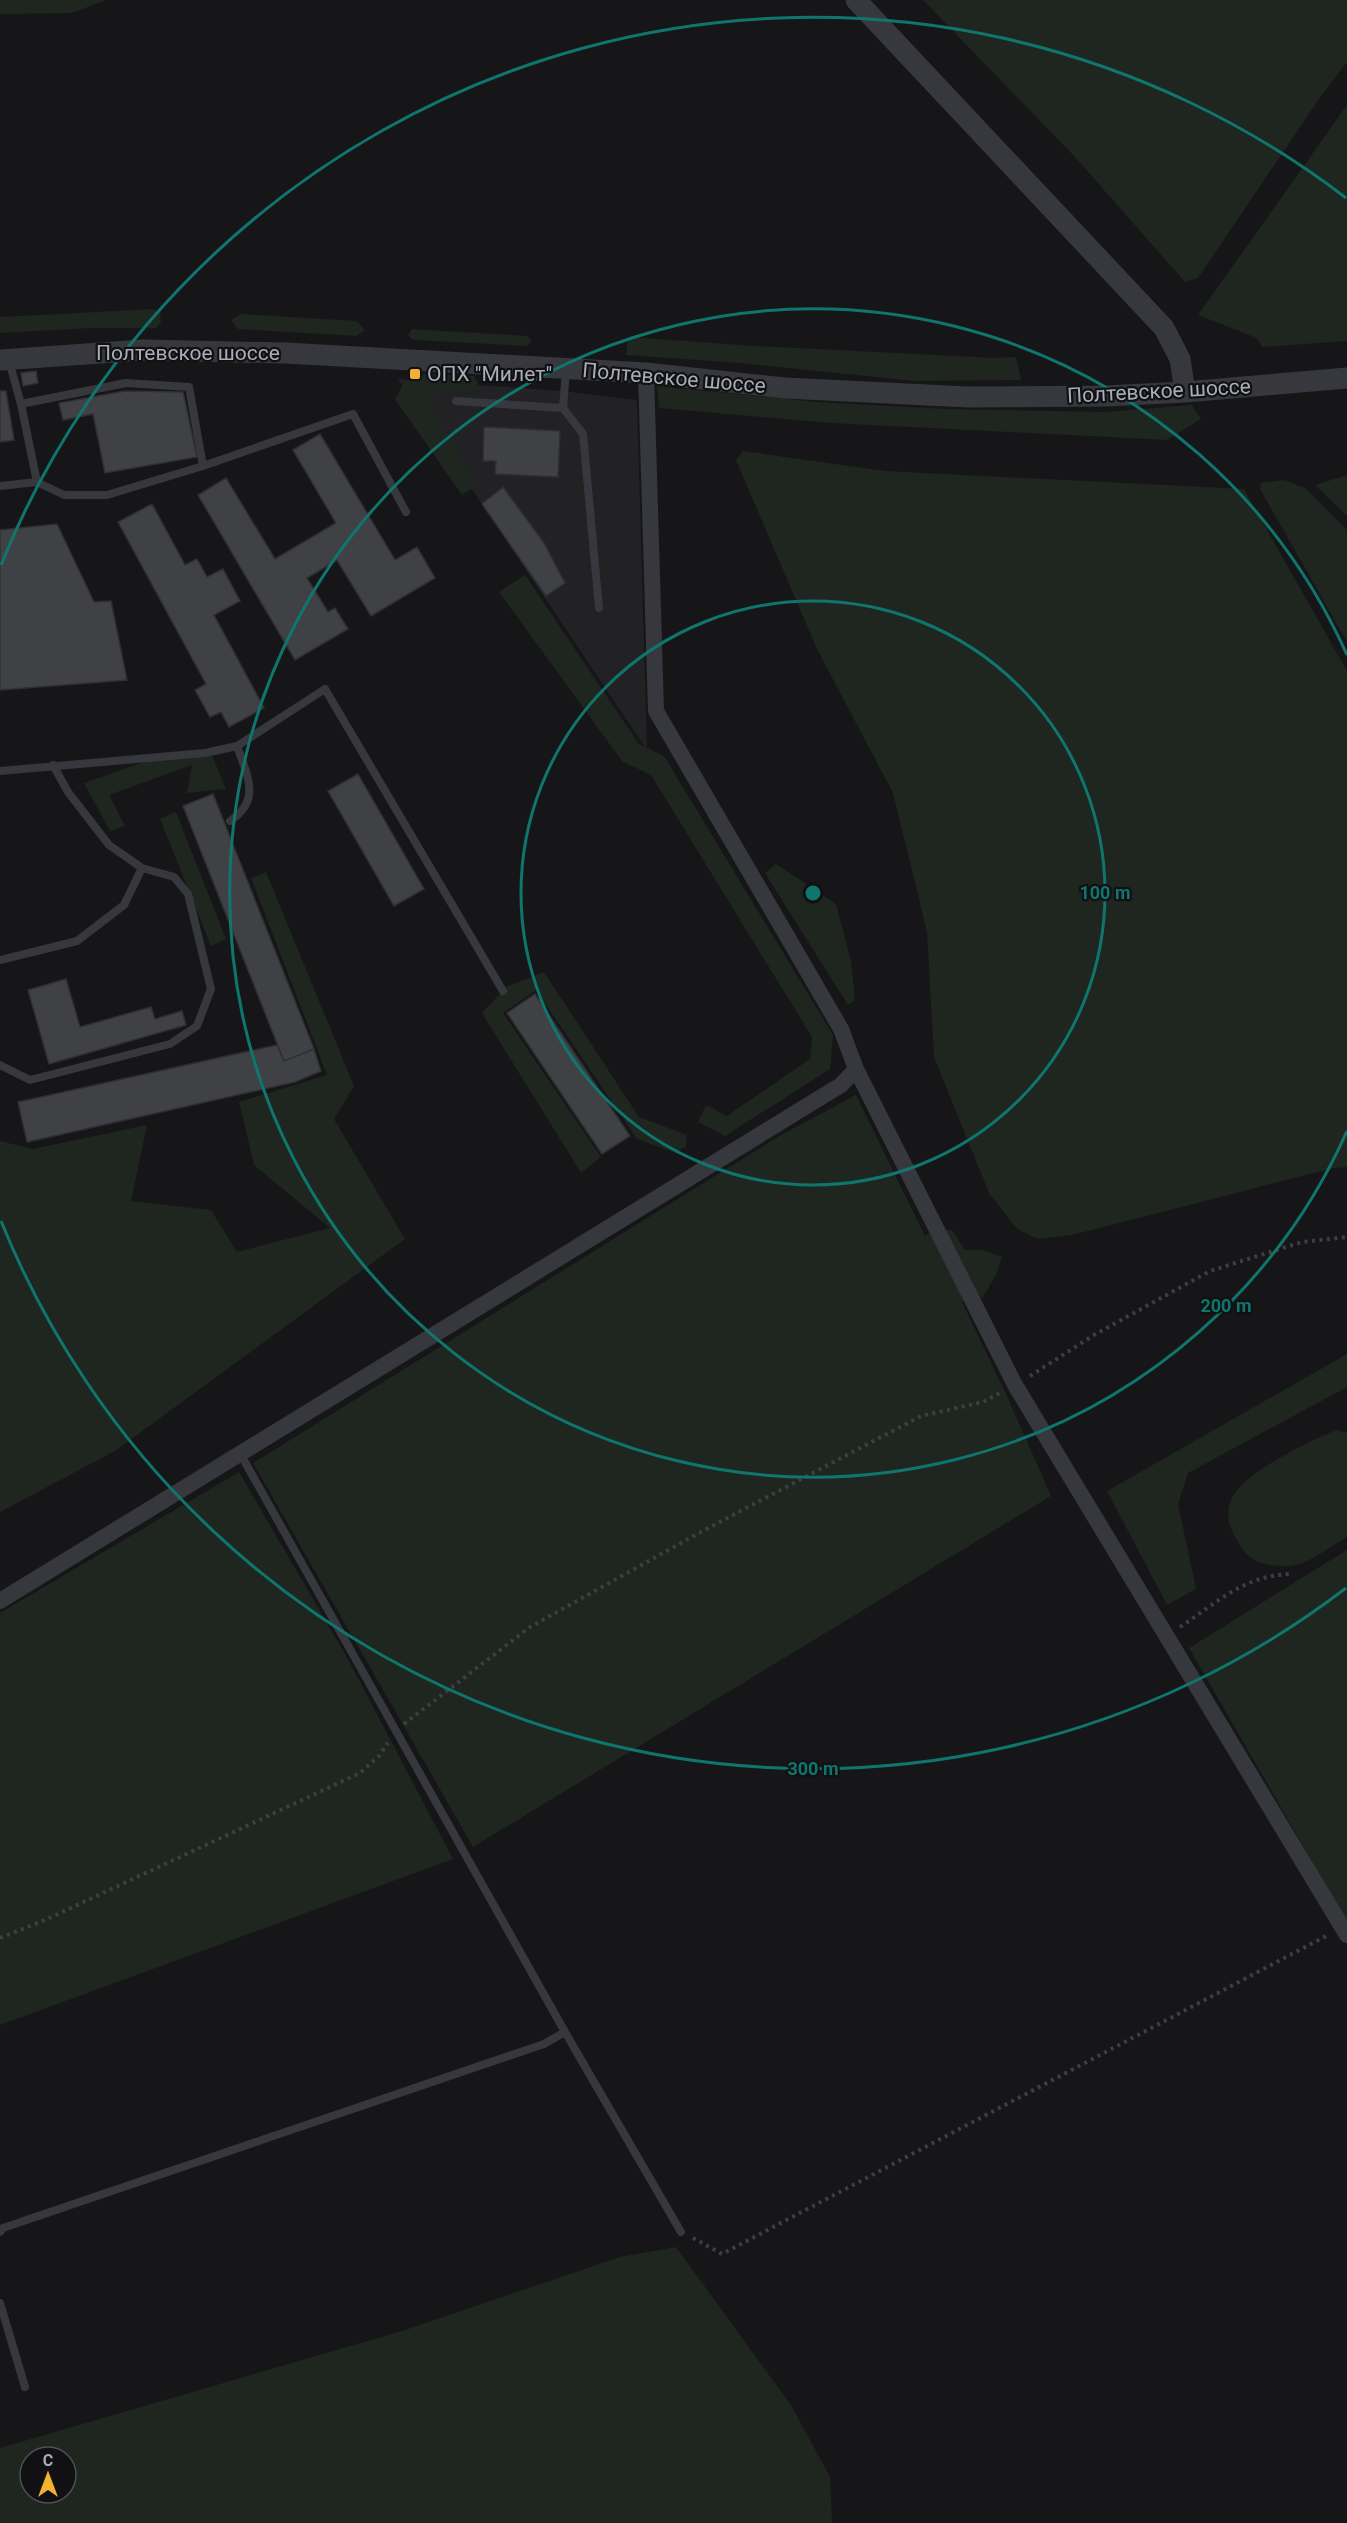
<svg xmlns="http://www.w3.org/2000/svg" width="1347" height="2523" font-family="Roboto,sans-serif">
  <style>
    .built { fill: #222225 }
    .green { fill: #1e261f; fill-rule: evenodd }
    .building { fill: #404145; stroke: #303034; stroke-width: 1.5 }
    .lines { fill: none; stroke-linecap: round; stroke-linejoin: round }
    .path { stroke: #3d3f44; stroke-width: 4; stroke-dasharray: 3 4.5; stroke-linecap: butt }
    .service { stroke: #37383d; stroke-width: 8 }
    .minor { stroke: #37383d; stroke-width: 16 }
    .tertiary { stroke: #37383d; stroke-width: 21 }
    .ring { fill: none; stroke: #0f766e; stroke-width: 3 }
    .poi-dot { fill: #f2b134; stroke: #111113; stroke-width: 2 }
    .labels { text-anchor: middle; stroke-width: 4.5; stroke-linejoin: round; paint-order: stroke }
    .street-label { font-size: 21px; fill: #a8adb8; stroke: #111113 }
    .poi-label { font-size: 21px; fill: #a8adb8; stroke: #111113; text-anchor: start }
    .centre { fill: #0f766e; stroke: #111113; stroke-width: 3 }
    .ring-label { font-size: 18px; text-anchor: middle; font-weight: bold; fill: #0f766e; stroke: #111113; stroke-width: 4.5; stroke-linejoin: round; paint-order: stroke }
  </style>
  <rect width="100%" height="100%" fill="#161618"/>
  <path class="built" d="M398,379L562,391L637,400L647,750Z"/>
  <path class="green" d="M0,0H106L72,13L0,14Z
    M923,0H1347V62L1321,96L1198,278L1185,282L1075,157Z
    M1347,105V341L1262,347L1257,338L1198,315Z
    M154,309L160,313L161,322L156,328H91L0,333V317Z
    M240,314L357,321L365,330L357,336L238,329L231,320Z
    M412,329L527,336L532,341L527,346L413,340L408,335Z
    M628,337L756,346L995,358L1016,357L1021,380L914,381L740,363L626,355Z
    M424,374L474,376L478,383L473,392L441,390L429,403L477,486L462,495L395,399L404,382Z
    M657,386L818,402L946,409L1105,412L1192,405L1201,419L1167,440L831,423L659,408Z
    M743,451L885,471L1244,489L1347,671V1167L1334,1168L1072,1235L1038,1239L1017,1229L989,1193L934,1057L927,932L893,793L817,649L736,460Z
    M1347,475V516L1315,485Z
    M1284,480L1305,488L1347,530V642L1260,489L1261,483Z
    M525,575L639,744L664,756L833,1035L830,1069L725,1136L698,1122L706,1105L727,1116L810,1059L812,1037L651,775L622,761L499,592Z
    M212,755L226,789L187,793L192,765L109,795L125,826L110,831L84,783L150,760Z
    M176,812L226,939L211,946L160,819Z
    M776,864L836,904L851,961L855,1000L848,1005L765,873Z
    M266,872L354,1086L334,1119L405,1239L115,1451L0,1512V1141L33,1149L147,1125L131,1201L211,1210L237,1252L330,1228L254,1165L239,1102L327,1075L251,878Z
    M544,972L639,1117L687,1135L686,1146L676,1153L637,1139L536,990L503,1013L601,1157L581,1173L482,1013L506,987Z
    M856,1095L925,1236L934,1230H952L965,1250H984L1002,1257L996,1275L983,1297L962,1302L1007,1396L1051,1496L473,1847L253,1463L781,1135Z
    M1347,1354V1387L1188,1473L1178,1504L1196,1589L1167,1605L1107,1491Z
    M1337,1430L1347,1433V1537C1333,1545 1319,1556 1303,1563C1291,1568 1266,1567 1254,1560C1244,1555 1239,1543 1234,1535C1227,1522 1226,1509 1233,1496C1246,1472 1311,1440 1337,1430Z
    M239,1472L348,1659L453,1859L0,2025V1613Z
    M1347,1550V1922L1189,1648Z
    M676,2247L791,2405L830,2477L832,2523H0V2448L402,2331L620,2257ZM30,2457H66V2493H30Z"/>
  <path class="building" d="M36,371L38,383L23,386L21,373Z
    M0,391H6L14,440L0,442Z
    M125,391L183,392L197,457L105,473L93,414L63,420L59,403Z
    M484,427L560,431L558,477L495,474L496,461H483Z
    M320,434L395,560L417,547L435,578L371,616L337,560L307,578L328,612L335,608L348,629L295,660L198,495L226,478L275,559L336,523L293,450Z
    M503,487L544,543L565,583L546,596L482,504Z
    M152,504L185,565L197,559L207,577L223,569L240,601L214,615L264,708L229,727L221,712L210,717L195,690L206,684L118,522Z
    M57,524L94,602L111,601L127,680L0,690V530Z
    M358,774L424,889L394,906L328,791Z
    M213,794L314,1049L284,1061L183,806Z
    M66,979L80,1027L151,1007L155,1019L182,1011L186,1025L49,1064L28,990Z
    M535,994L630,1136L602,1154L507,1013Z
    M277,1045L284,1061L314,1049L321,1071L295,1082L27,1142L18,1102Z"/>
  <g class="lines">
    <path class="path" d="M1030,1376L1094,1335L1210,1271L1302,1242L1347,1237
      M1180,1627C1218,1602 1244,1575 1292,1574
      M404,1724L530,1627L699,1533L921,1416L983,1402L1000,1393
      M0,1938L45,1920L360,1773L379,1756L388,1743
      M693,2238L722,2254L1328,1935"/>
    <path class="service" d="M566,369L563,408L583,434L599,608
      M456,401L563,408
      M21,404L126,383L189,387L203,466
      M37,482L64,495H107L203,466L353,414L406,512
      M0,486L37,482L21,404L9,361
      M0,771L205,753L237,746L325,689L503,991
      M230,821C262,800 247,775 237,746
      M0,960L77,941L124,905L142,868
      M0,1065L30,1080L170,1044L197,1026L211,989L188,894L174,877L142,868L109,845L68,792L53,765
      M241,1455L565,2032L681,2232
      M0,2232L3,2228L544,2044L565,2032
      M0,2303L25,2387"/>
    <path class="minor" d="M646,373L656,711L841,1029L856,1069L1015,1385L1347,1935
      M0,1601L841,1085L856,1069"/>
    <path class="tertiary" d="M856,0L1164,328L1180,359L1185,392
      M0,360L143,350L285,353L646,373L785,388L968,397L1106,396L1185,392L1347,378"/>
  </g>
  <g class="ring">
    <circle cx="813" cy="893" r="292"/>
    <path d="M1347 1131A584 584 0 1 1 1347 655"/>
    <path d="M1346 1588A876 876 0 0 1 1 1221M1 565A876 876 0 0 1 1346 198"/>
  </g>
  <rect class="poi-dot" x="409" y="368" width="12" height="12" rx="3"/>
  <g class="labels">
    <g class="street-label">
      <text x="188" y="360">Полтевское шоссе</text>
      <text transform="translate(674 378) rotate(5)" y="7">Полтевское шоссе</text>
      <text transform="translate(1159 391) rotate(-3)" y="7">Полтевское шоссе</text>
    </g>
    <g class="poi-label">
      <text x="427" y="381">ОПХ "Милет"</text>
    </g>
  </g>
  <circle cx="813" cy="893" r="9" class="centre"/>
  <g class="ring-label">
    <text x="1105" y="899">100 m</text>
    <text x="1226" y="1312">200 m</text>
    <text x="813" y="1775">300 m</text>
  </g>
  <g transform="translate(48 2475)"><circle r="28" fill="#111113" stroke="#4d4f55" stroke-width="1.5"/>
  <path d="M0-4.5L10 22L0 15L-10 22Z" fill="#f2b134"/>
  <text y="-9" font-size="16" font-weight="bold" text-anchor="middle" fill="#a8adb8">С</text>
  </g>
</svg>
